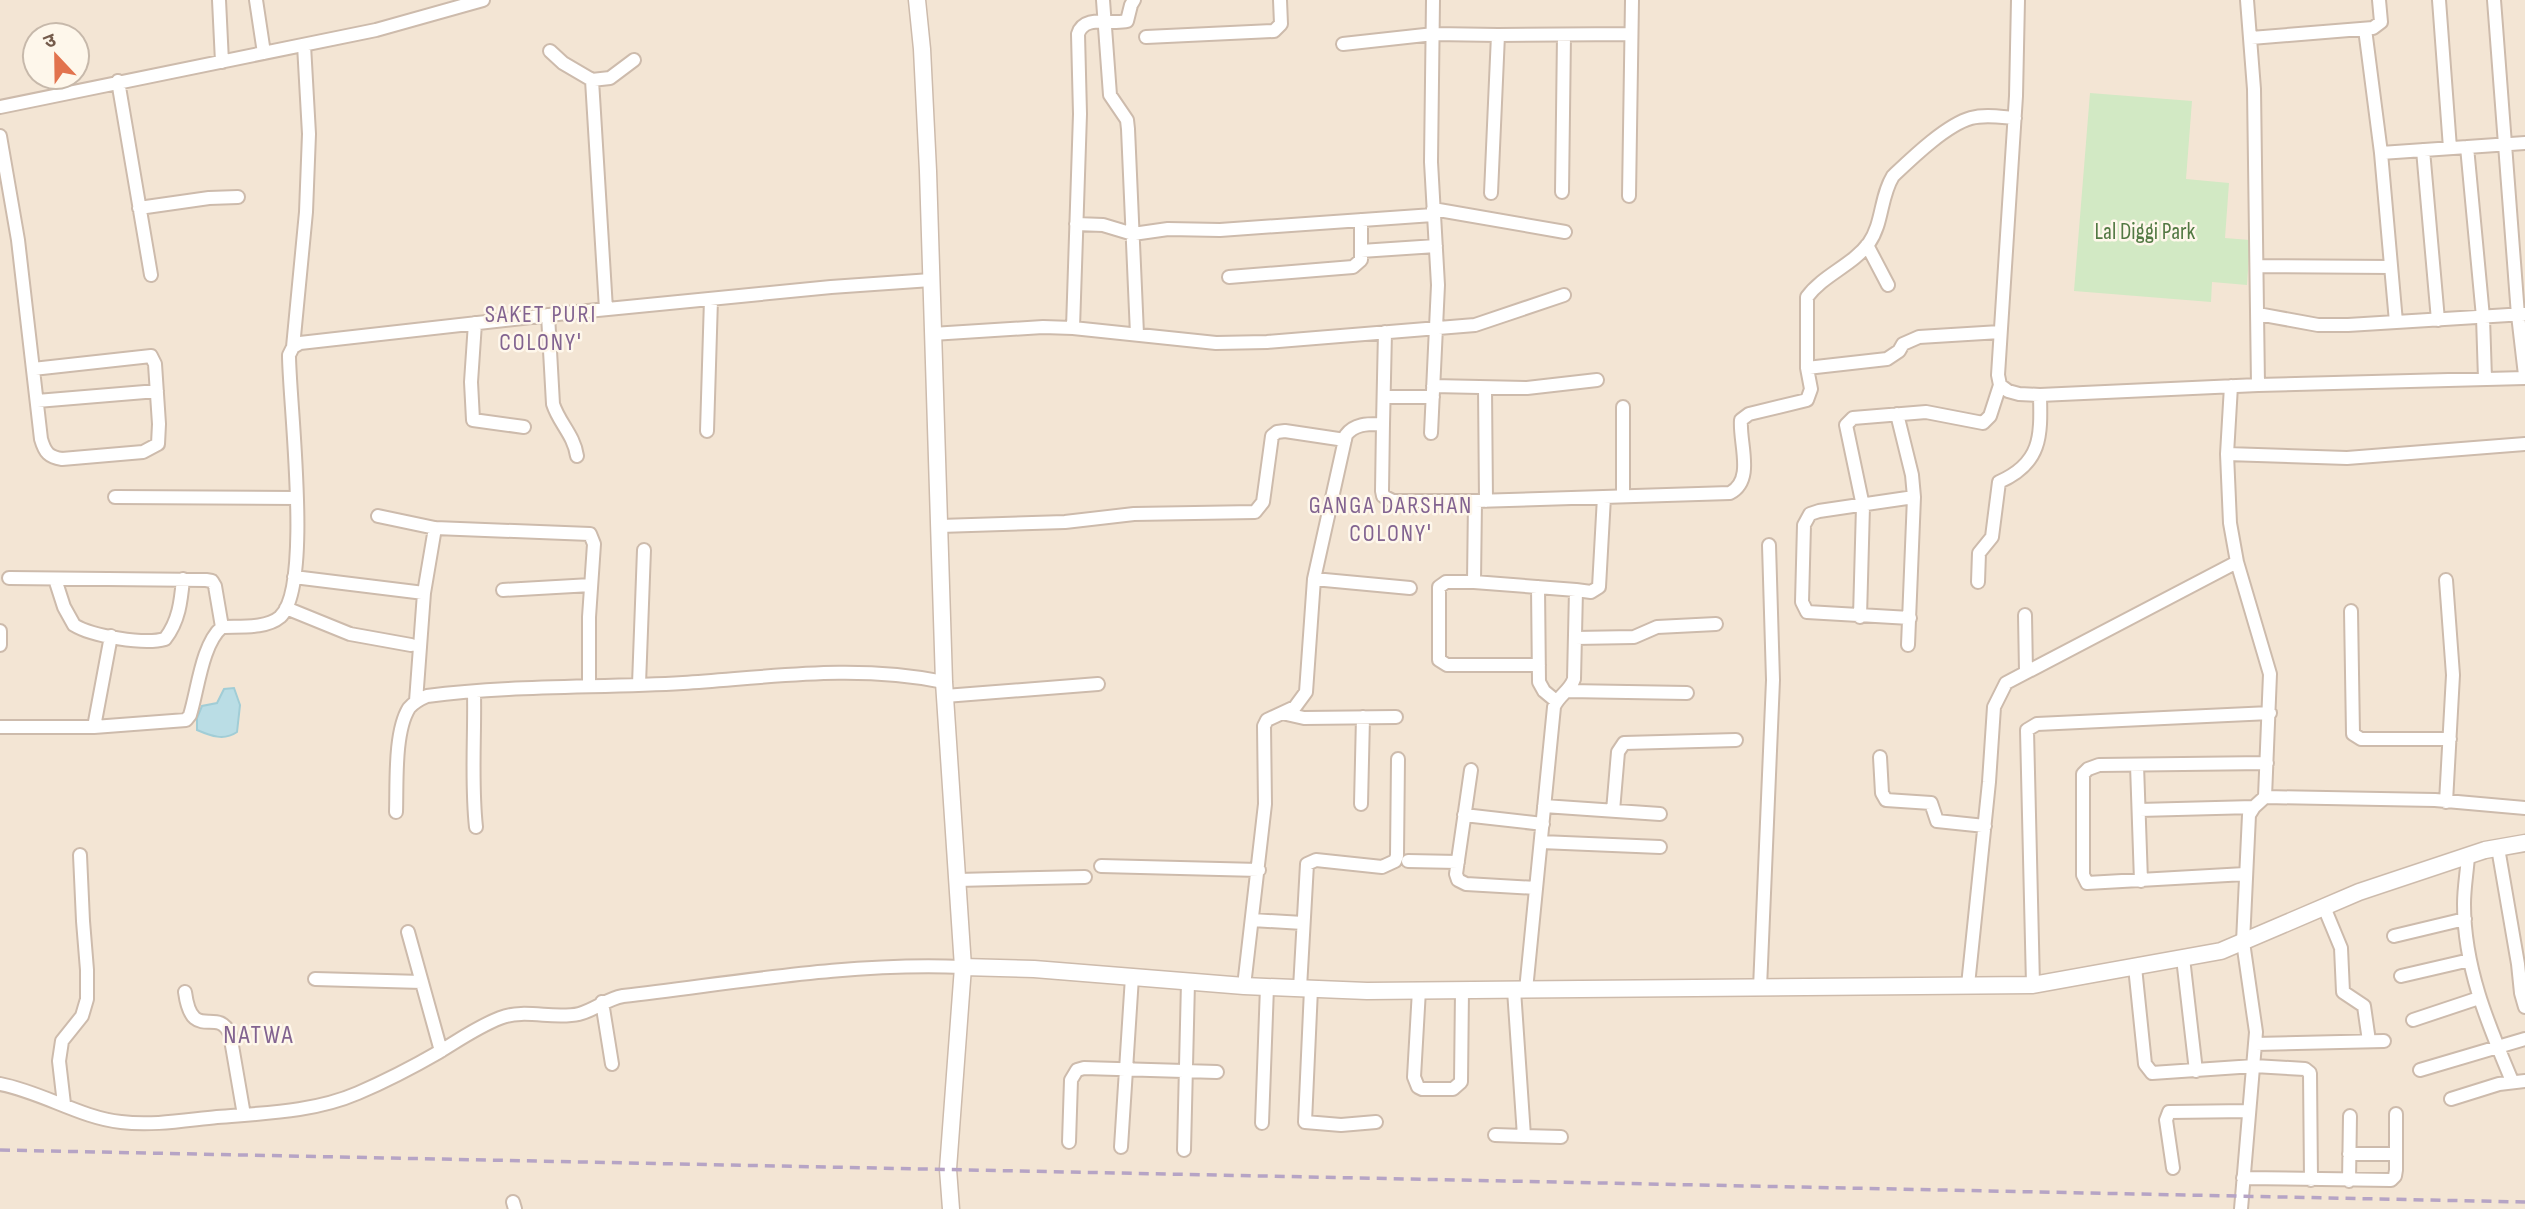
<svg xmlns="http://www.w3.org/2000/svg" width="2525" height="1209" font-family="'Sofia Sans Condensed','Noto Sans Devanagari',sans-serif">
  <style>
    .residential { fill: #f3e5d4; fill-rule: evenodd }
    .green { fill: #d2e9c4 }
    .water { fill: #badde5; stroke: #a1cdd6; stroke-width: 2 }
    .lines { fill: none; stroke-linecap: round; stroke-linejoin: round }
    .minor-casing { stroke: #cdbbac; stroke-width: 16 }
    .tertiary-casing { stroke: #cdbbac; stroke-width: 19 }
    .minor { stroke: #fff; stroke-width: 12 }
    .tertiary { stroke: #fff; stroke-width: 16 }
    .rail { stroke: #b6a4c5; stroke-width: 3.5; stroke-dasharray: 10 7; stroke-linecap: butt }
    .labels { text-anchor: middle; stroke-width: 5; stroke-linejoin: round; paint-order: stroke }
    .park-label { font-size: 23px; fill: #527943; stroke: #fef7eb }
    .neighbourhood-label { font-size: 24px; letter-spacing: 2px; fill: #826390; stroke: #fef7eb }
    .quarter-label { font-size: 26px; letter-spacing: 2px; fill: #826390; stroke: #fef7eb }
  </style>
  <rect width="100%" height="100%" fill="#fcf3e5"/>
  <path class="residential" d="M0,0H2525V1209H0ZM35,35H77V77H35Z"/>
  <path class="green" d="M2090,93L2192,101L2186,179L2229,183L2225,238L2250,240L2247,285L2212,282L2211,302L2074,291Z"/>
  <path class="water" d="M234,688L240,705L237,732C224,741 211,736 197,730V718L202,706L217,703L224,689Z"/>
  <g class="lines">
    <defs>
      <path id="minor" d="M219,0L222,62
        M256,0L264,53
        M1103,0L1110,95L1127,120L1128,129L1137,334
        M2018,0L2016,96L1998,375L2000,385L2008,391L2019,394L2040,395L2258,385L2525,378
        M2247,0L2254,89L2258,385
        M2439,0L2450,148
        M2494,0L2518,315L2525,375
        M2365,29L2381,153
        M1146,37L1274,31L1281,24L1280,0
        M2251,38L2373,28L2381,22L2379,0
        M1343,44L1434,34L1498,35L1631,34
        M550,51L563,63L592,80L606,309
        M592,80L610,78L634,60
        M118,81L151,275
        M0,107L376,30L483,0
        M0,136L18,240L41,439C45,453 49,457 62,459L143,452L158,444L159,424L155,364L151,356L33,369
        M2467,147L2483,317L2485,379
        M2423,150L2438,320
        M1562,192L1564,35
        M1491,193L1498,35
        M1629,196L1632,0
        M139,208L209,198L238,197
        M1433,209L1565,232
        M1076,224L1103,225L1133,234L1168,229L1220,230L1433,215
        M1867,245L1888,285
        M1361,251L1436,246
        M2257,266L2391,267
        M1229,277L1353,267L1361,260V220
        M2258,314L2318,325H2348L2525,314
        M548,315L553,404C559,423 574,435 577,456
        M2396,322L2381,153L2525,143
        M475,323L471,382L473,420L524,427
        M1073,328L1080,114L1078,34C1084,14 1111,25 1127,21L1131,5L1134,0
        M2000,332L1919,337L1903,344L1899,351L1887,359L1807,368V297C1823,275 1853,265 1869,243C1883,223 1880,197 1893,176C1912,158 1946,125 1971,118C1985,114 2001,117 2015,118
        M932,334L1043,327L1073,328L1216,343L1267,342L1475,325L1564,295
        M293,347L306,212L309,134L304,45
        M1433,386L1527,388L1597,380
        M2231,386L2227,454L2230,523L2237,562L2270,674L2265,797L2435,800L2525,808
        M1485,388L1486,501
        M1384,397H1433
        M37,401L157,391
        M1897,414L1912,475L1914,497L1908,645
        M1383,424L1382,491L1383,496L1393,501H1475L1730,493C1755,480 1739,443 1741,420L1749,414L1807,400L1811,389L1807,368
        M707,431L711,299
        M1431,433L1438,285L1431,162L1433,0
        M2227,454L2347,458L2525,444
        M1623,496V407
        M115,497L297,498
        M1475,501L1474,582L1576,590L1574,679C1570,691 1558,696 1554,707L1526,990
        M378,516L435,528L590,534L594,544L589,617V686
        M940,526L1065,522L1134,514L1255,512L1263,502L1272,436L1277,432L1285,431L1345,440
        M294,577L424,593
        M9,578L206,580L212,581L215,586L222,627
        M55,579L64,607L74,625C92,636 144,645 165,639C179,621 181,601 183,579
        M1314,579L1410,588
        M1474,582H1446L1439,587V660L1447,665H1539
        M1978,582L1979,553L1992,537L1999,482C2042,463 2041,436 2040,395
        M1538,587L1539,682L1544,691L1556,701
        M503,590L591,585
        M1576,590L1591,592L1599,587L1604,497
        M286,608L350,634L411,645
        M2351,611L2353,734L2361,739H2450
        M2025,615L2026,672
        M1860,617L1863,506L1846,425L1853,418L1926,412L1983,423L1990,416L2000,385
        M1910,618L1807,612L1802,602L1804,525L1810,514L1819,511L1914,497
        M0,631V645
        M1575,638L1634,637L1657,627L1716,624
        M639,684L644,550
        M1568,691L1687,693
        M474,692C475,737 471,782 476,827
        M945,696L1098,684
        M416,701L424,593L435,528
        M1282,713L1304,718L1396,717
        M0,727H94L186,720L190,715C198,689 202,644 222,627C239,626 266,629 280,617C313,587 289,402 289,355L293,347L300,343L567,313L831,287L931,280
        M94,727L111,636
        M1880,757L1882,793L1886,800L1931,803L1937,821L1985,826
        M2137,765L2141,881
        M1471,770L1456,874L1458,880L1466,884L1536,888
        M2446,802L2453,675L2446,580
        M1361,804L1363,717
        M1544,806L1660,814
        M2139,810L2254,807
        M1613,811L1618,752L1624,743L1736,740
        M396,812C397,784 394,732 409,708C414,702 420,699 427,696C512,685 598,688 683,683C773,677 855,664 944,682
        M1464,815L1543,824
        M1541,842L1660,847
        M2498,848L2518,964L2521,993L2525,1007
        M2468,856C2467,872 2464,888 2464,904C2464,968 2488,1024 2512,1081
        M1408,861L1458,862
        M1101,866L1259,870
        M2245,874L2087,883L2083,875V774L2088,769L2099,765L2267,763
        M957,880L1085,877
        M2324,907L2341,948L2343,992L2364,1006L2369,1041
        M1252,920L1303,923
        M408,932L441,1051
        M2394,936L2465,919
        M2183,958L2196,1071
        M2135,967L2145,1064L2152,1073L2254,1066L2305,1069L2310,1073L2311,1180
        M2401,976L2470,960
        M315,979L422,982
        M1968,985L1989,782L1994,707L2006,683L2237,562
        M2033,985L2027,730L2037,724L2270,713
        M1244,986L1265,804L1264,726L1267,720L1295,707L1306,692L1314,579L1346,435C1355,423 1369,424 1383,424L1385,332
        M1300,988L1307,864L1316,860L1382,867L1395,861L1397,856L1398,759
        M1760,988L1773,680L1769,545
        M1311,989L1305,1122L1341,1125L1376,1122
        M1419,990L1414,1077L1418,1087L1422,1089H1453L1461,1082L1462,990
        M1514,990L1524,1136L1561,1137
        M185,992C192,1044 217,1005 230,1034L244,1115
        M602,1002L612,1064
        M2413,1020L2479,998
        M2255,1044L2384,1041
        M2420,1070L2525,1039
        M0,1084C42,1092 81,1118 121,1122C153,1126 186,1120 217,1117C265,1113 314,1112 358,1093C386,1081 413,1067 439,1052C459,1040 477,1027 500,1018C525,1008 553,1020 579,1014C595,1010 606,999 623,996C736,983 849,962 963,967
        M2451,1099L2499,1084L2525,1081
        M64,1104L59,1061L62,1041L82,1016L87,999V970L83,921L80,855
        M1262,1123L1267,987
        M1495,1135L1524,1136
        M1069,1142L1071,1080L1077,1070L1084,1068L1217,1072
        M1121,1147L1132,977
        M1184,1150L1188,982
        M2349,1154H2396
        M2173,1168L2166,1120L2169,1112L2249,1111
        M2243,1178L2391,1180L2395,1176L2396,1170V1114
        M2349,1181L2350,1116
        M513,1202L515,1209
        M2241,1209L2256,1032L2243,942L2249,815L2254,807L2265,797"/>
      <path id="tertiary" d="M917,0L922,49L928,171L944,682L963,967L948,1169L951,1209
        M963,967L1034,969L1244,986L1367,991L2033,985L2221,951L2359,892L2485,850L2525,843"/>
    </defs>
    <use href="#minor" class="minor-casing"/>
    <use href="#tertiary" class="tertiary-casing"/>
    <use href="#minor" class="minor"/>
    <use href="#tertiary" class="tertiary"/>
    <path class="rail" d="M0,1150L2525,1202"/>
  </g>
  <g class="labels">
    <g class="park-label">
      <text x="2145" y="239">Lal Diggi Park</text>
    </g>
    <g class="neighbourhood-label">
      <text x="541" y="322">SAKET PURI<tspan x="541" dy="28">COLONY'</tspan></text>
      <text x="1391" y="513">GANGA DARSHAN<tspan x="1391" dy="28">COLONY'</tspan></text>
    </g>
    <g class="quarter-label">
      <text x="259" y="1043">NATWA</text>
    </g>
  </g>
  <g transform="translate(56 56) rotate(338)"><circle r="33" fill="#fef7eb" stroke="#c7b9ab" stroke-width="2"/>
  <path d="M0-5L12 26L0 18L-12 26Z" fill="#e2734e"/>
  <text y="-10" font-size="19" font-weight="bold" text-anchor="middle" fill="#745b4b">उ</text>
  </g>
</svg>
